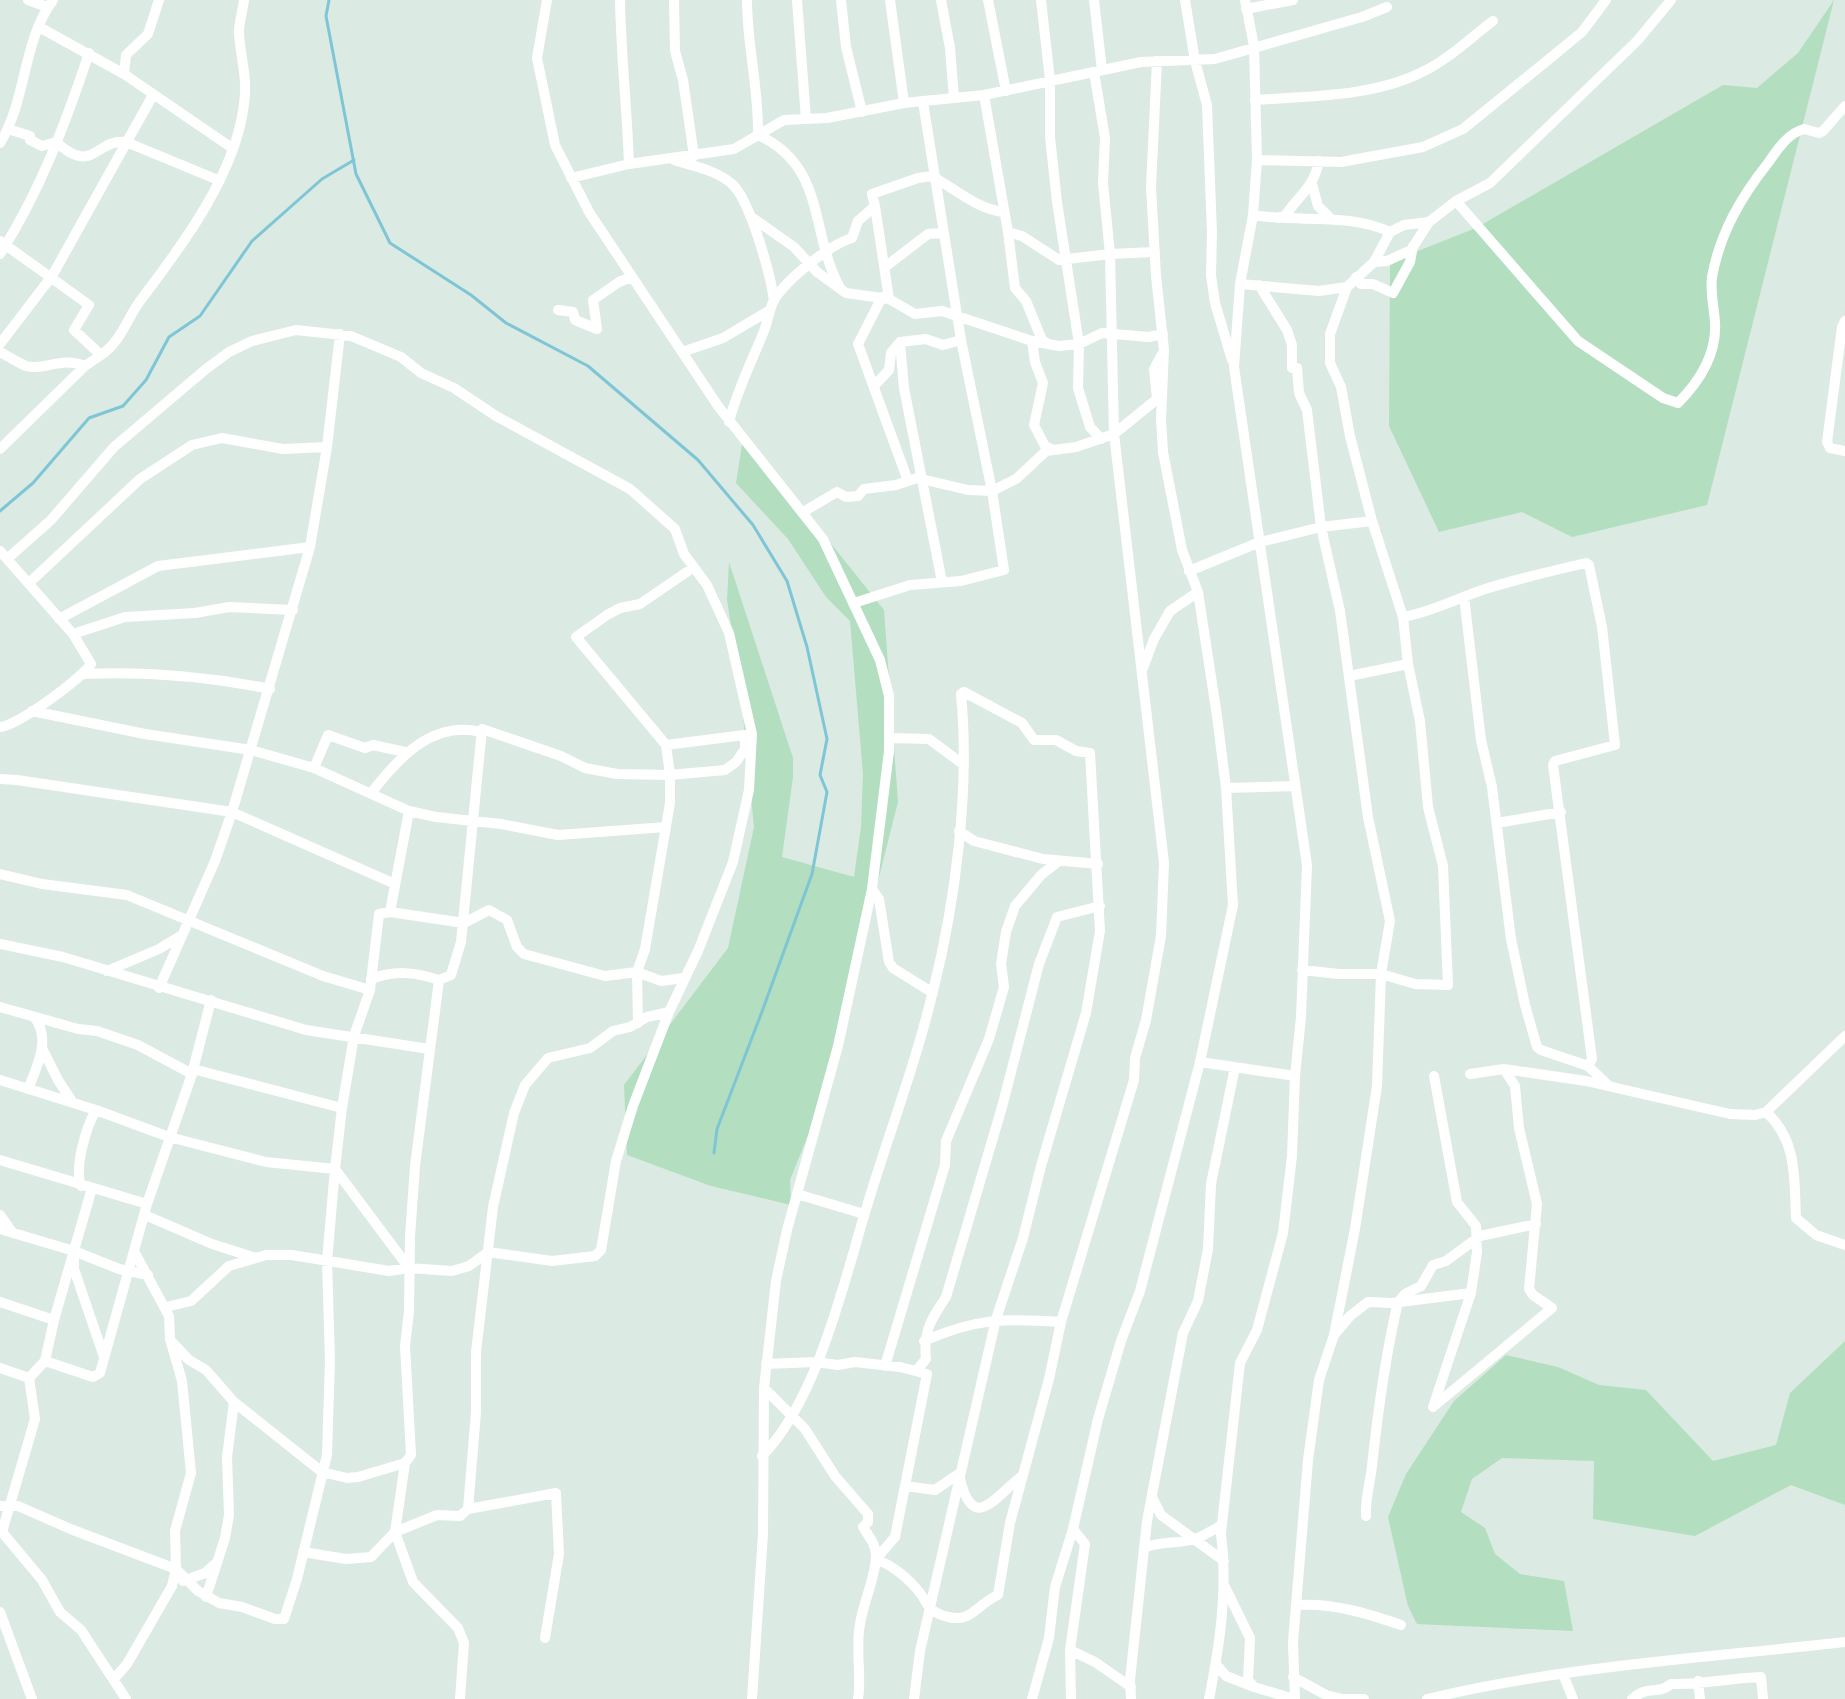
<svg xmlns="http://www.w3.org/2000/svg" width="1845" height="1699" font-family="'Golos Text',sans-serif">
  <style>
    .green { fill: #b3debf }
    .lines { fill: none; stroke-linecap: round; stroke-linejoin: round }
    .stream { stroke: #7ec6d5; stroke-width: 3 }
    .minor { stroke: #fff; stroke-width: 10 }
  </style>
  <rect width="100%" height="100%" fill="#dceae4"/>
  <path class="green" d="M1834,0L1707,505L1572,537L1522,512L1439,532L1389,426L1390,262L1476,228L1723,85L1757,88L1798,53Z
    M742,445L761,456L884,610L898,802L823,1098L790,1180L791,1205L711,1186L627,1155L624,1085L728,948L754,827L740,685L727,600L729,562L793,758V777L782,857L854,877L861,827L863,774L850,621L826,597L788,539L736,483Z
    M1845,1341V1505L1791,1485L1695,1536L1593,1519L1594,1461L1502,1458L1472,1479L1461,1512L1485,1528L1495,1554L1520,1574L1564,1581L1573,1631L1417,1624L1408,1606L1388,1517L1406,1474L1454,1401L1506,1355L1558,1367L1599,1385L1646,1390L1713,1461L1776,1445L1790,1393Z"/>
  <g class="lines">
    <path class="stream" d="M329,0L326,16L356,174L390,243L471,295L506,323L588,366L698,460L753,525L787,581L807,647L827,739L820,775L827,792L812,874L763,1009L717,1129L714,1153
      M0,511L33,483L89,418L123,406L146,380L169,337L200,316L252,241L322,179L354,160"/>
    <path class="minor" d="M28,0L47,7
      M547,0L537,58L555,145L589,212L718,406L823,539L880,660L889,696V751L872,889L838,1046L787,1230L776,1281L764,1388L763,1534L752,1699
      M620,0C621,55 627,109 629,164
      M674,0L675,51L683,80L694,156
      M747,0C747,46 759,89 758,135C827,167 809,231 840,288
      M797,0L806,119
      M841,0L846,47L862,112
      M890,0L904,103
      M941,0L950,48L954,98
      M988,0L1006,91
      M1041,0L1050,80V137L1057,202L1079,344L1078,388L1090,427L1101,439
      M1094,0L1102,70
      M1185,0L1195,61L1207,105L1212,233L1211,275L1215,303L1232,360
      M1246,9L1293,0
      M39,27L124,74L232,148
      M124,74L126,55L148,34L159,0
      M984,95L1008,232L1015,288L1026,301L1042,340L1048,344
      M1255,100C1309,96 1373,97 1422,72C1448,60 1470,38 1493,21
      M8,129L30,136V140L42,146L56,142
      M56,142C94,176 94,139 126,142L218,180
      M0,143C27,100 22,42 53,0
      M674,160C693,166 720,171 734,186C751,204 771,276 774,301
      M1257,160L1341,162L1423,147L1463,129L1543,64L1582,32L1606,0
      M571,178L629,164L734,149L784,120L827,118L904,103L984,95L1141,62L1215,59L1362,17L1387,7
      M1312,184L1318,206L1331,219
      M1456,201L1578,341L1663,398L1678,403C1700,381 1717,354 1715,322C1714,307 1710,293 1712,277C1720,233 1741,197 1768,163C1777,150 1788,133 1804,129L1819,133L1823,131L1845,106
      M875,206L889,299
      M1253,215C1298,223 1347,212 1390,232
      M750,216L794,247L817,272L846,293L889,299L915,314L942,311L1032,341L1059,346L1079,344L1102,333L1149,337L1163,334
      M1278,218L1285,216C1299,194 1313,190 1319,161
      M1008,232L1022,236L1059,260L1110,254L1155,252
      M0,241L89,305L74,330L101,355L85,366L0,449
      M0,254C40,192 66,122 89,53
      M1374,262L1387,261L1411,250L1429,222L1456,201L1490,183L1637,41L1671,0
      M885,267L928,234L944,233
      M1356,277L1361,284H1373L1393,293L1410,262L1413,246
      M1240,284L1319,291L1347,287
      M1259,285L1287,330L1292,345V368H1297L1299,393L1307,410L1321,527L1340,611L1368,817L1390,921L1381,974L1377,1086L1355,1229L1334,1335L1319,1380L1308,1460L1293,1642L1295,1699
      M882,297L858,344L908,481
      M558,310L573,312L575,320L597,329L593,300L619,282L632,277
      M1845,321L1842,327L1827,442L1830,448L1845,451
      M1032,341L1035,362L1043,383L1034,425L1045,446L1053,450
      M900,342L904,388L942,582
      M0,344L52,276L153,95
      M0,352C8,356 18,363 26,366C45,371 61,356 85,366
      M682,352L723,338L770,310
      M101,355C122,341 127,317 143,297C184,243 236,173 244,104C248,76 240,57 239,32C239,21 243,10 244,0
      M874,386L889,370L891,353L900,342L926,339L943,345L961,340
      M729,422C737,390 752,361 764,331C768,321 769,310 774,300C787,279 829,245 852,238L858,221L875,206L872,194L918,178L932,176C955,189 977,209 1004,212
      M803,512L837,492L846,497L858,496L864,489L896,485L917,478L968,490L992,491L1016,479L1046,451L1076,447L1114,434L1157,399L1154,369L1162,354
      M0,551L73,634L91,664C82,678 16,727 0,727
      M7,559L51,520L114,447L206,369L229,352L252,341L296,330L351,336L401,357L421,373L454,388L496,416L630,489L675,529L684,554L707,585L729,633L752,734L749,790L733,862L698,951L669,1012L633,1106L616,1161L601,1250L595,1256L552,1261L488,1252L469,1266L452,1271L409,1268L389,1271L292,1255H266L229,1266L191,1301L166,1307
      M1189,571L1260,542L1321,527L1372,521
      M29,583L140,479L192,445L222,438L283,449L327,447
      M1464,597L1481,740L1492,787L1511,939L1525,1005L1537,1047L1541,1050L1588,1066L1609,1086
      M854,603L910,585L961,581L1004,570L992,491L961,340L923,102
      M1403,617C1431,612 1456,599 1482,590C1516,579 1551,571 1586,563L1589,565L1602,627L1615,745L1555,761L1553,765L1592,1059L1588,1066
      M59,619L158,566L310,547
      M73,634L125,617L195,613L229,607L293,610
      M1143,668L1154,639L1170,611L1198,592
      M82,674C146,671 206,676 270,689
      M1349,676L1408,664
      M32,711L145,734L251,750L314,768L409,811L436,817L501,824L558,835L666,827
      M890,738L929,739L964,765
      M666,745L752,734
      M314,768L328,735L365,748L373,745L405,752
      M0,779L17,780L232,812L395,884
      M1226,788L1294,786
      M372,792C399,757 433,720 481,732
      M1497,823L1561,812
      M959,831L974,841L1043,859L1098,864
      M0,874L42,884L127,895L323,976L370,990
      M872,889L879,899L889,962L893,968L933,993
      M390,912L409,811
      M0,944L63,957L306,1030L429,1049
      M1302,970L1339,974H1381L1415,984L1448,985L1443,866L1428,807L1420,721L1408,664L1403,617L1372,521L1350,436L1341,387L1330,363V334L1347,287L1374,262L1390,232L1404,225L1429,222
      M107,971L159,949L182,935
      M371,979C395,970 415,972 439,980
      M159,988L215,861L232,812L310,547L327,447L340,334
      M0,1007L78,1029L97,1031L138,1045L192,1074
      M638,1023L637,972L645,949L670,803V775L666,745L576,637L607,615L620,608L640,604L694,567
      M42,1048L58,1080L73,1103
      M1200,1062L1295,1076
      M193,1069L342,1108
      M1470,1074L1504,1069L1586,1081L1730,1114L1755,1115L1766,1112L1845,1036
      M1434,1076L1457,1202L1476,1226L1477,1252L1471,1293L1433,1407L1552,1308L1533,1295L1529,1289L1537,1204L1519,1128L1515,1086L1504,1069
      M0,1080L96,1110L169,1137L266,1162L335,1169L409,1268
      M28,1089C37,1067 51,1039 35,1018
      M1766,1112C1798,1141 1794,1179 1796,1218L1816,1235L1845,1245
      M0,1160L147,1204
      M81,1186C74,1168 86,1127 96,1110
      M797,1194L864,1214
      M0,1215L12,1232
      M145,1215L212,1244L253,1257
      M0,1229L74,1251L119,1269L148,1275
      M74,1260V1269L104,1357
      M0,1302L54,1320
      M1334,1335L1350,1316L1368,1302L1392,1303L1471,1293
      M170,1340L189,1360L206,1370L234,1402L322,1472L347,1478L358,1477L405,1463
      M924,1341C976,1318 1006,1318 1061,1322
      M45,1361L93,1377L100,1373L147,1204L192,1074L211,1000
      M766,1364L816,1362L838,1365L855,1362L900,1367L927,1374L895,1537L876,1559
      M885,1366L945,1165L946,1141L989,1039L1004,987L1001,964L1006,932L1015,906L1041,875L1059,861
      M0,1368L29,1378
      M916,1371L926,1359C923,1332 931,1319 946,1297L1002,1107L1039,964L1057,917L1100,906
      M29,1378L45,1361L54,1320L92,1188
      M764,1388L805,1429L835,1476L868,1514V1522L863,1527C869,1537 876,1544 876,1556C876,1576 863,1603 860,1624C855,1650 862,1675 858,1699
      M762,1456C816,1401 842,1290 864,1216C886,1141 915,1067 933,991C956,900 970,788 961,694L964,692L1022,723L1034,740H1056L1076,751L1090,753L1100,931L1086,1013L1041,1166L1023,1238L996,1319L920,1651L914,1699
      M960,1479C974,1535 996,1495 1022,1476
      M905,1486L935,1490L960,1473
      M1153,1499L1161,1515L1224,1561
      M0,1506H18L73,1530L176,1569L198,1591L219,1603L242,1607L275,1619H284L297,1579L327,1455L330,1360L327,1261L335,1169L342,1108L354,1036L370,990L379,914L390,912L464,923L489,910L507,920L517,947L524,954L605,976L637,972L661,981L683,978
      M468,1509L476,1412V1352L493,1207L514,1113L525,1085L548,1058L590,1048L613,1031L630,1027L647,1017L669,1012
      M1366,1516C1365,1499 1370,1484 1372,1466C1378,1410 1385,1357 1398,1302L1405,1294L1421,1286L1433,1265L1446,1261L1480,1236L1536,1224
      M0,1526L2,1532L42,1580L60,1612L81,1630L126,1699
      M2,1532L35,1419L29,1378
      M1144,1548C1159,1541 1175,1544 1191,1540C1202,1538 1212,1530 1222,1525
      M303,1552L346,1559L371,1557L395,1532L437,1515L460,1516L468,1509L556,1493L559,1554L545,1638
      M876,1559C893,1566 909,1579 920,1593C924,1598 927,1605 931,1609C939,1616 957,1621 967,1616C978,1610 986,1600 998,1595L1010,1523L1049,1379L1061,1322L1134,1080L1135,1058L1146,1020L1161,936L1164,863L1114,434L1110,254L1103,183L1105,138L1094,72
      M183,1581L205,1573L215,1564
      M1225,1587L1250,1638L1248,1680L1254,1687L1294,1699
      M206,1597L225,1538L229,1515L227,1457L234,1402
      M1297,1605C1334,1603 1366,1613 1401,1625
      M0,1612L32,1699
      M1070,1650L1095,1662L1131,1687
      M1216,1664L1226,1676L1254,1687
      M1563,1674L1573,1699
      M1293,1677L1326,1695L1342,1699
      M114,1679L127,1664L172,1586L176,1569L175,1531L191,1473L182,1381L170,1339L169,1316L135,1253
      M1698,1681L1700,1699
      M460,1699L464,1643L458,1628L413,1582L395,1532L405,1463L411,1455L405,1346L409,1311L410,1237L415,1166L439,980L451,975L461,942L482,729L561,756L585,768L617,774L670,775L725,770L736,762L745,749V736
      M1032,1699L1049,1638L1055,1587L1073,1529L1098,1419L1121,1341L1140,1291L1200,1062L1233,905L1226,788L1217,716L1198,592L1182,550L1163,452L1161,419L1164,350L1156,276L1151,187L1157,61
      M1071,1699L1070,1650L1085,1544L1073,1529
      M1131,1699L1130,1680L1147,1521L1183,1333L1198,1301L1208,1249L1211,1184L1235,1067
      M1209,1699C1220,1644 1228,1589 1221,1533L1240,1363L1257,1330L1283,1233L1292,1156L1295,1076L1301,1017L1307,865L1234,367L1240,284L1253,215L1257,160L1254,46L1245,0
      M1343,1699H1364
      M1427,1699C1564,1666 1706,1658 1845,1642
      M1632,1699C1650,1684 1656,1696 1671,1684C1700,1685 1731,1678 1761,1677L1763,1699"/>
  </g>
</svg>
